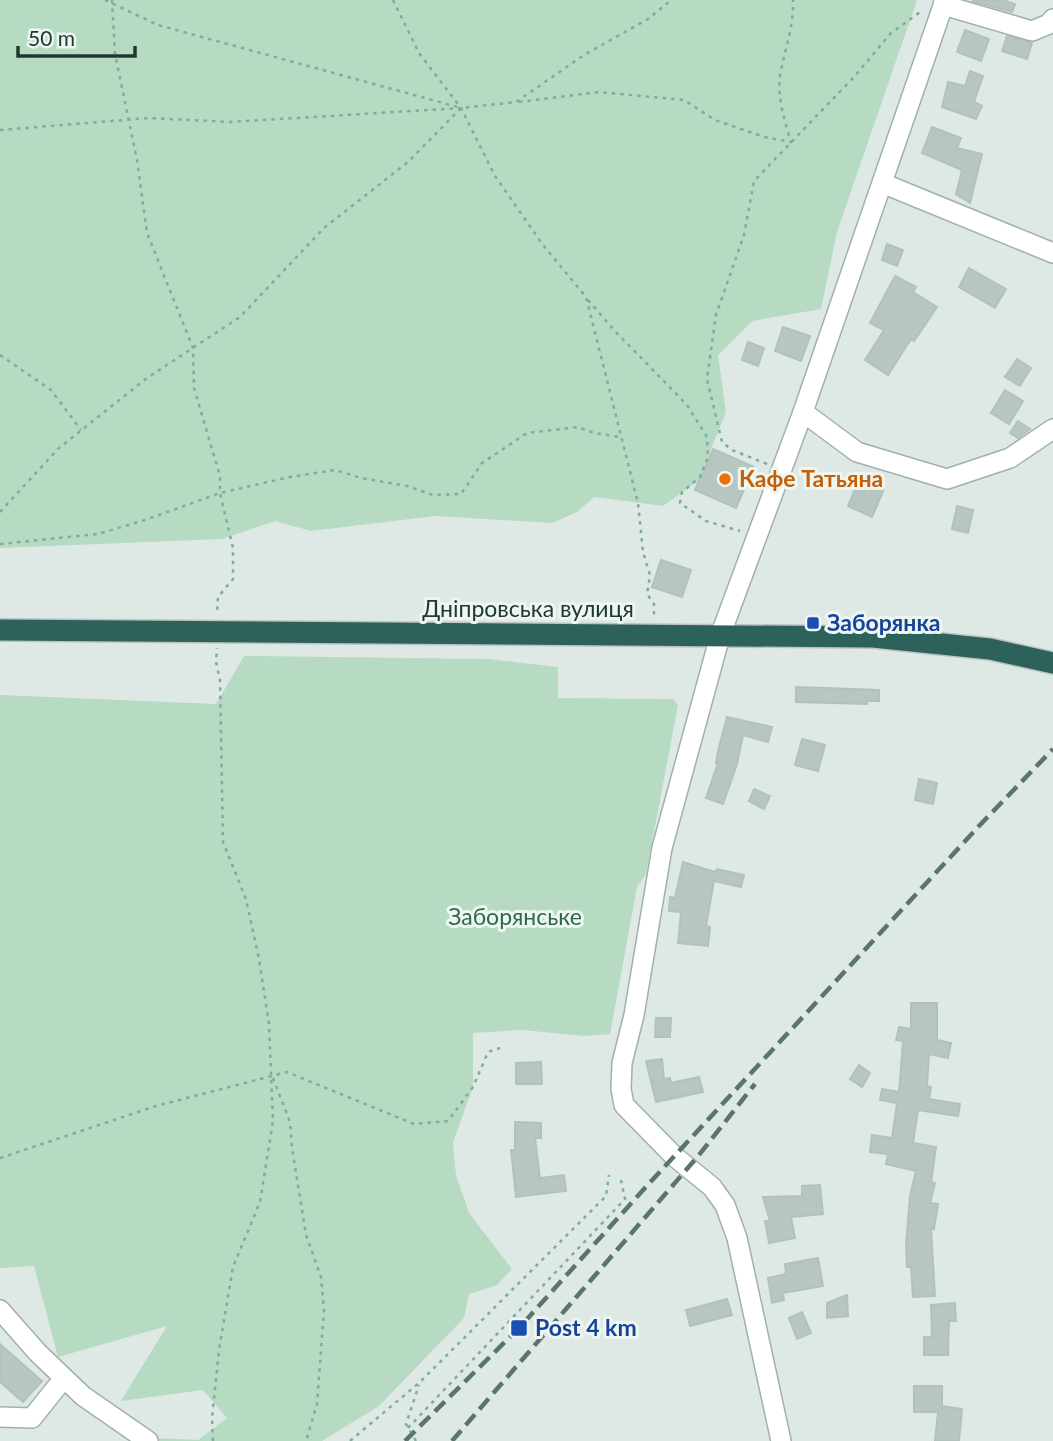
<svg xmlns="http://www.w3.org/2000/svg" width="1053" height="1441" font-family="Lato,sans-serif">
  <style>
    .green { fill: #b7dac3 }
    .building { fill: #b7c6c1; stroke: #b1c2bc; stroke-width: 2 }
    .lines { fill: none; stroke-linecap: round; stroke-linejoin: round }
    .street-casing { stroke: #a1b0ac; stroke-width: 22 }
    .highway-casing { stroke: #bcc3c2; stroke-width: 24 }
    .path { stroke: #80aba1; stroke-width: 2.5; stroke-dasharray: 3.5 5; stroke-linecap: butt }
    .street { stroke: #fff; stroke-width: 19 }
    .highway { stroke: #2d625b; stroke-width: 21 }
    .rail { stroke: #5a746f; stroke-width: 4.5; stroke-dasharray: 14 7; stroke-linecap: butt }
    .food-dot { fill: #e8710a; stroke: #eef6f2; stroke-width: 2.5 }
    .transit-dot { fill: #1a4fb4; stroke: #eef6f2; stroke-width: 2.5 }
    .labels { text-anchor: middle; stroke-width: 6; stroke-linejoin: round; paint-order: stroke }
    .food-label { font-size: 23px; font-weight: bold; fill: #c56008; stroke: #eef6f2; text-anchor: start }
    .street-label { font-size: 23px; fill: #203833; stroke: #eef6f2 }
    .transit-label { font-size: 23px; font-weight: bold; fill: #164399; stroke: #eef6f2; text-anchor: start }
    .park-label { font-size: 23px; fill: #2c6c4a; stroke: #eef6f2 }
  </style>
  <rect width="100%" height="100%" fill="#dee9e5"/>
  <path class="green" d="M0,0H917L837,232L821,309L752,321L718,355L726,412L698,481L663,506L594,497L577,512L552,523L435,516L311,531L275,521L222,539L0,548Z
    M244,656L488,659L558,667V698L673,699L678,705L646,874L637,887L610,1034L584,1036L522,1030L473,1033V1087L453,1142L456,1175L469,1213L512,1269L497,1285L469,1294L464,1318L379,1406L322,1441H135L132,1437L198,1440L227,1418L203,1390L121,1401L167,1326L58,1357L34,1266L0,1268V695L216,704Z"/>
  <path class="building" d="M1003,0L1015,4L1012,12L972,1Z
    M965,30L989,39L981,61L957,52Z
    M1007,36L1032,43L1027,59L1002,51Z
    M970,71L983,76L974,102L982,106L976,119L942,107L948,82L965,86Z
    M932,127L961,138L957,148L982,154L970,203L956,194L962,170L922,153Z
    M887,244L903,250L897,266L882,260Z
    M969,268L1006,289L995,308L959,287Z
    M895,276L916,287L913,292L937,307L914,341L911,339L888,375L865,360L884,330L870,323Z
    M783,327L810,336L801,361L775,351Z
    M748,342L764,348L758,366L742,360Z
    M1017,359L1031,368L1020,386L1005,377Z
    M1005,390L1023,401L1009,424L991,413Z
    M1018,421L1030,429L1018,438L1010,433Z
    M713,449L754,467L736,508L695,490Z
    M859,479L884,489L872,517L848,506Z
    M957,506L973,510L968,533L952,529Z
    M661,560L691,570L682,597L652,587Z
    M796,687L879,690V701H867V704L796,702Z
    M727,717L772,727L768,742L743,735L737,764L723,804L706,798L718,763H716L718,751Z
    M802,739L825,745L818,771L795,765Z
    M919,779L937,783L933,804L915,800Z
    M754,789L770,796L764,809L749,801Z
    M683,862L715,872L717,869L744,875L741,887L714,881L706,926L710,927L708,946L678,943L681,912L669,911L670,897L675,898Z
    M911,1003H937V1040L951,1043L948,1058L929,1054L927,1086L931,1087L929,1099L960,1104L958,1116L918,1110L913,1143L936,1147L931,1182L935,1183L930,1203L938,1204L934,1229H931L935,1296L913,1297L911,1267H907L906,1245L910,1196L916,1171L886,1164L888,1154L870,1152L872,1135L892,1138L897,1103L880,1100L882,1089L899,1092L903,1041L896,1040L899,1027L911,1029Z
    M656,1018H671L670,1037H655Z
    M662,1059L664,1079L670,1078L671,1083L699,1077L703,1092L656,1102L646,1061Z
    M541,1062L542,1084H516V1063Z
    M859,1065L870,1073L862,1087L850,1079Z
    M515,1122L541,1123V1138H535L540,1178L564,1175L566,1191L516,1197L511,1150H515Z
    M820,1185L823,1214L791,1217L795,1238L769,1243L765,1221H770L763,1197L802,1196V1186Z
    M818,1258L823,1286L783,1293L784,1300L772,1303L768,1278L786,1274L785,1264Z
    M847,1295L848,1316L827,1318V1303Z
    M727,1299L732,1315L690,1326L686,1310Z
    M955,1303L956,1321H949L948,1355H924V1337H932L931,1305Z
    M802,1312L811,1333L797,1339L789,1318Z
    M0,1344L42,1381L23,1402L0,1382Z
    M914,1386H942V1406L962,1409L959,1441H935L938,1412H914Z"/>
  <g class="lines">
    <defs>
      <path id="street" d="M943,5L1032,31L1049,24L1053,19
        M882,183L1053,253
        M803,412L857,452L947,479L1010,458L1053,429
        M0,1310L38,1353L83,1396L148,1441
        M0,1417L32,1418L64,1378
        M781,1441L737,1238L725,1205L712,1187L675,1157L624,1105L621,1089L622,1063L634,1015L662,848L720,636L803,412L945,0"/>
      <path id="highway" d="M0,630L873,637L990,649L1053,663"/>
    </defs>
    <use href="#street" class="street-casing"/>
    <use href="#highway" class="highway-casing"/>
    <path class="path" d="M105,0L158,25L458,107
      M112,0L115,54L137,160L147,233L193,348L194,388L220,476V493L233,548V579L218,597L217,613
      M393,0L419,53L461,108L495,176L543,245L586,297L638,503L643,552L650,575L647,594L654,604V618
      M519,102L599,92L684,100L715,120L764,137L791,142C785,123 777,96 780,76C784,51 794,27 793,0
      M0,130L149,118L230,122L461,108
      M588,300L613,329L687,405L707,437L708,457L700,477L682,492L680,503L706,521L740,531
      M0,355L51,390L81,430
      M767,464L732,450L722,442L707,379L716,315L744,235L754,181L854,77L890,34L923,10
      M0,512L59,448L147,378L240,317L324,228L408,162L461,108L516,102L584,55L648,19L671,0
      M0,544L98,534L145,520L220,493L290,477L335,470L361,478L407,486L433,495L461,494L482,463L527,433L578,427L594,433L620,437
      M273,1078L290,1122L292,1148L306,1235L321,1277L324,1310L317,1404L306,1441
      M0,1158L156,1106L287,1072L414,1124L448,1121L473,1087L488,1052L500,1048
      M408,1428L625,1199L620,1176
      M213,1441L212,1418L219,1350L233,1267L260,1202L273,1121L269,1024L259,959L246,899L223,842L220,680L216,662L217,648
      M350,1441L420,1382L606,1196L609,1175
      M416,1441L406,1424L419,1385"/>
    <use href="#street" class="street"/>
    <use href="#highway" class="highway"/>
    <path class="rail" d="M405,1441L519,1328L644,1189L979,826L1053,749
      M452,1441L699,1155L755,1084"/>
  </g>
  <circle class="food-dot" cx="725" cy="479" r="7"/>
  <g class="transit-dot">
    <rect x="806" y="616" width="14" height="14" rx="3.5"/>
    <rect x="510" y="1319" width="18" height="18" rx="3.5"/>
  </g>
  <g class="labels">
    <g class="food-label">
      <text x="739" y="487">Кафе Татьяна</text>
    </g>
    <g class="street-label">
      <text x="528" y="617">Дніпровська вулиця</text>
    </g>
    <g class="transit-label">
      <text x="827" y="631">Заборянка</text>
      <text x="535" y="1336">Post 4 km</text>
    </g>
    <g class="park-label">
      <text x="515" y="925">Заборянське</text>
    </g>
  </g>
  <path d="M18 46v10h117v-10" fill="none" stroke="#203833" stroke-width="3.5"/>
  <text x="28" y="46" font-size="21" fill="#203833" stroke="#eef6f2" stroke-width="5" paint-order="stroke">50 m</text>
</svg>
